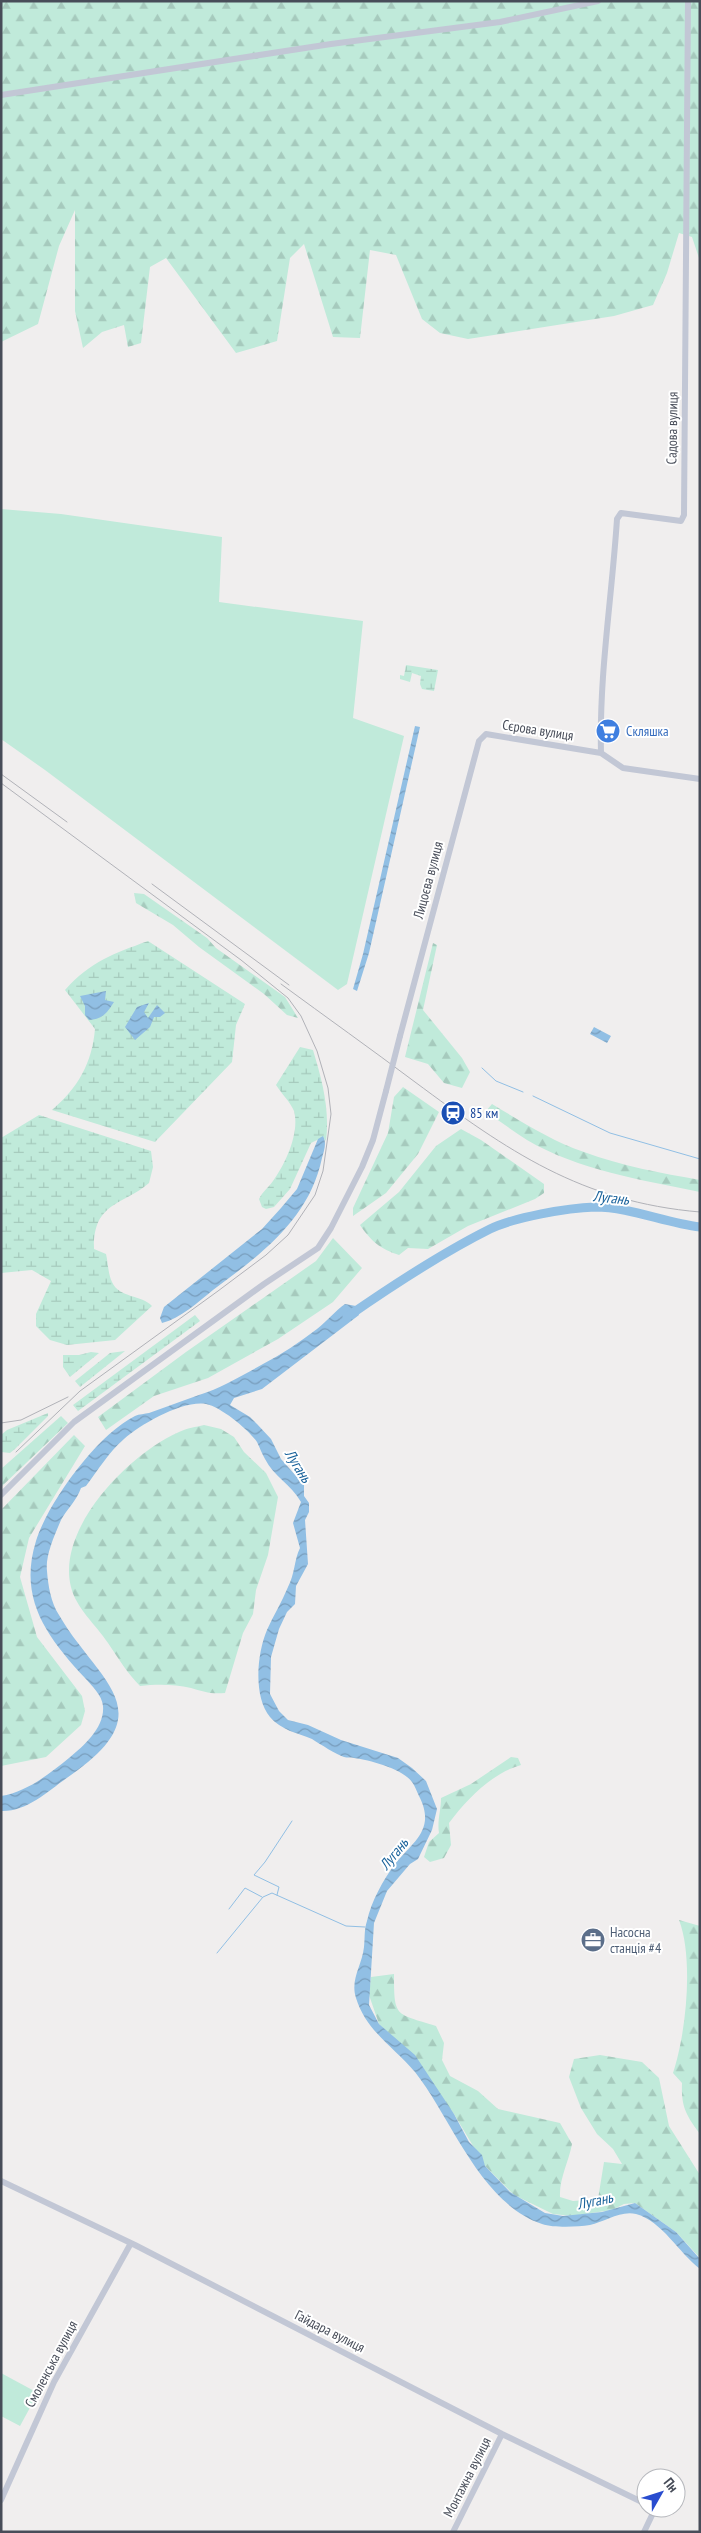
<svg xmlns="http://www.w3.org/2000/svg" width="701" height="2533" font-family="'PT Sans Narrow',sans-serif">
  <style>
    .forest { fill: url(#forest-firs) }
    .wetland { fill: url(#wetland-marsh) }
    .garden { fill: #c0eada }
    .water { fill: url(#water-waves) }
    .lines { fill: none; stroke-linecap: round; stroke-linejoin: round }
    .stream { stroke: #91bfe4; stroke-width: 1 }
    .river { stroke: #91bfe4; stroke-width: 9 }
    .secondary { stroke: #c2c7d5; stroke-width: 6 }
    .rail { stroke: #b1b2b8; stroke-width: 1 }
    .secondary-bridge { stroke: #c2c7d5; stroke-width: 6 }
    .labels { text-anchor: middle; stroke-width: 4; stroke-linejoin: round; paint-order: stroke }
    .street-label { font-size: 14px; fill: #484d59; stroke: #fff }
    .shop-label { font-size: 14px; fill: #366cbe; stroke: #fff; text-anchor: start }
    .transit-label { font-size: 14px; fill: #164399; stroke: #fff; text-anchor: start }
    .service-label { font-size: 14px; fill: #4e5e75; stroke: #fff; text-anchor: start }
    .water-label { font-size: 15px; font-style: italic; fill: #19629b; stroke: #fff }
  </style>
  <defs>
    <pattern id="forest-firs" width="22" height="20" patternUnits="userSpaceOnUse" patternTransform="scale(1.25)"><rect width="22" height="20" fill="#c0eada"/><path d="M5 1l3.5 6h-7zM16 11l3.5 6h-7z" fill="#a6cabd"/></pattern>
    <pattern id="wetland-marsh" width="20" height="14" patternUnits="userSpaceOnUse" patternTransform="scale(1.25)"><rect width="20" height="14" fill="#c0eada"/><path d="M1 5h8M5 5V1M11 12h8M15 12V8" fill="none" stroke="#a6cabd"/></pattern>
    <pattern id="water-waves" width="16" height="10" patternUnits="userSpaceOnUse" patternTransform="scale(1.25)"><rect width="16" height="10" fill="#91bfe4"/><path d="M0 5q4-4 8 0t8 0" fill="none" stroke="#789dbc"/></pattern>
  </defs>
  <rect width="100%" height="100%" fill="#f0eeee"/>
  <path class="forest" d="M1,1H700V261L692,237L679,233L667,273L653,305L614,316L468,339L440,333L422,319L396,255L370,250L360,338L333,337L304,244L290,258L277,341L236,353L166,258L150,267L141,343L128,347L124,325L102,332L83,348L75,311V210L59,246L38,324L1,342Z
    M134,893L144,894L207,938L216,948L285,997L298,1018L287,1015L264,994L199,947L173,925L136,903Z
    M433,943L437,945L423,1010L462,1058L470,1072L462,1088L444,1083L428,1064L405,1057Z
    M403,1087L439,1112L418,1154L386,1193L353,1216V1208L388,1133L394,1097Z
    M492,1104C522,1122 552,1141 584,1152C622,1166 661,1173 700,1180V1192C642,1180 578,1170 527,1140C513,1131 499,1121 486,1111Z
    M461,1129L481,1140L544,1184V1193L535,1199L468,1226L428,1249L408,1248L399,1255C380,1249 371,1241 360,1225L399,1192L436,1146Z
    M333,1238L362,1268L333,1302L278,1339L208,1378L154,1396L106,1430L98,1417L186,1352L316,1261Z
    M61,1416L68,1423L1,1487V1469Z
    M204,1425L221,1429L234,1437L244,1452L266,1473L278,1497L268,1555L256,1590L253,1614L243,1633L225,1693C209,1694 205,1692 191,1688C174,1684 156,1684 140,1686C127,1673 119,1659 108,1643C96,1625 76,1608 71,1587C56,1528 129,1454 179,1432C187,1428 196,1427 204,1425Z
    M74,1435L85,1446L29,1538L20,1577L37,1637L82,1696L85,1711L81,1725L46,1757L1,1766V1510Z
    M511,1757L518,1758L521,1765C492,1773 467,1799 449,1823L451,1845L444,1858L430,1862L424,1857L429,1842L439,1833C437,1821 441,1811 441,1798L471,1784Z
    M679,1920L700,1926V2134C686,2115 681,2107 682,2083L673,2073C686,2034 694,1959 679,1920Z
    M394,1974C394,2018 395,2013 436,2026L444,2043L442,2060L450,2076L478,2091L498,2109L560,2123L572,2144C569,2161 559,2179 560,2197L573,2201L598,2199L604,2162L622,2164L613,2149L597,2134L581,2108L569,2077L574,2059L600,2055L642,2062L659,2078L669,2126L700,2175V2258L676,2232L635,2203L624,2204L612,2210L572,2216L553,2214L514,2195L485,2166L454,2114L395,2039L379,2024L369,1995L371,1977Z"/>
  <path class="wetland" d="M406,665L438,670L434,691L422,689L420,684L421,676L412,673L410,682L400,679V675L404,676Z
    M148,941L245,1004L236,1025L232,1062L155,1142L52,1110C78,1088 92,1063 95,1029L65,990C91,961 113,954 148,941Z
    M300,1047L313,1050C322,1080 330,1109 326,1141L323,1137L311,1143L290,1189L274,1207L266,1209L262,1207L259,1199C263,1191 268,1188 273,1181C285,1164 300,1133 294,1111C291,1103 281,1093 276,1085Z
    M39,1115L151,1151L153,1167L149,1183C122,1206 93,1202 94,1249L106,1254C108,1262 108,1274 112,1282C119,1298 142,1295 152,1306L115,1340L67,1345L50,1340L36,1326V1314L51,1281L32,1270L1,1273V1138Z
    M195,1315L200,1321L78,1411L73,1405Z
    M125,1351L80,1387L75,1381L110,1353Z
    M91,1352L99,1353L70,1377L63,1367V1355H79Z
    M48,1413V1416L15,1449L10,1453L1,1452V1435L7,1430Z"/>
  <path class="garden" d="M1,509L61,514L222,537L219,602L363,621L353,718L404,736L347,984L338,990L45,770L1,739Z
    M1,2373L38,2393L20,2426L1,2416Z"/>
  <path class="water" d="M415,726L420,727L369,953L357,991L353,989L363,954Z
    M106,991L105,1000L114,1002C107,1013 103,1019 89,1020L85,1015V1006L80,996Z
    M149,1003L144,1012L148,1018L157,1005L165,1013L160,1017H154L150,1027L135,1040L125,1027L137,1007Z
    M594,1027L611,1036L607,1043L590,1034Z
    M323,1136C327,1143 324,1151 322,1158C309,1220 260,1255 213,1290C198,1302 181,1318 162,1323L160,1318L164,1307L262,1229L281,1208L297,1189L318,1139Z
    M345,1304L356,1306L359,1315L262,1389L234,1398L230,1405L250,1417L257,1424L271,1439L281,1459L304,1485V1496L309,1503V1512L305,1520L308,1564L296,1586L295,1604L287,1612L279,1629L271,1657L270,1694L279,1711L288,1720L308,1725L341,1740L398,1758L412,1768L426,1781L437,1809L432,1830L418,1859L410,1864L387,1891L374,1923L369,2005L379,2024L415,2055L454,2114L469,2142L482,2155L485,2166L510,2192L545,2213L563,2216L602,2212L635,2203L676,2232L700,2259V2269C679,2253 662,2221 636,2214C621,2210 604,2222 590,2225C577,2227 554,2228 542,2224C480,2203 452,2119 415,2072C394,2047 366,2031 356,1998C350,1979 362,1966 364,1947C365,1938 364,1930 367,1921C371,1902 383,1880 395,1864C414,1841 436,1829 419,1796C417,1792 415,1786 412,1782C403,1769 370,1760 354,1758C351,1757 347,1758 344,1757C337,1755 320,1744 312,1739C297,1733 281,1730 270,1717C253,1697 257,1653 267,1630C273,1616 282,1602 288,1587C295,1574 294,1560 300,1548L293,1523L301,1502C291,1484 274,1477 265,1459C262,1454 260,1448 257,1442C248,1429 221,1407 206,1404C183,1400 141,1424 124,1439C109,1452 98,1470 86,1486L81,1488C77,1500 67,1509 61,1520C55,1534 45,1556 47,1571C48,1585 51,1603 59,1615C97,1681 165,1710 71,1775C50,1789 28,1812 1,1811V1796C27,1792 49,1774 69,1758C84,1746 105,1727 103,1706C102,1695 92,1686 85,1678C47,1637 18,1599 36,1541C48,1502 98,1434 135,1416C139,1414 145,1414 149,1413C166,1407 182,1401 199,1395C221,1388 243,1375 263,1364C282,1354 300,1342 317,1329C327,1321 335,1311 345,1304Z"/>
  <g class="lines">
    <path class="stream" d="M482,1068L496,1081L523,1092
      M533,1096L610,1133L700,1159
      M277,1895L279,1887L254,1875L265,1862L292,1821
      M229,1909L245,1888L262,1897
      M217,1953L263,1897L272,1893L346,1926L365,1927"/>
    <path class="river" d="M347,1317C393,1285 440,1254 490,1229C515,1217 567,1208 595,1207C630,1207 665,1223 700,1227"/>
    <path class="secondary" d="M1,95L331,44L500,22L598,1
      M601,753C599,674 612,597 617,519L621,513L681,521L684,515L688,1
      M400,1036L479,741L486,734L601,753L623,768L700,779
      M1,1495L74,1422L264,1284L318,1248L331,1228L362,1167L373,1140L386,1091
      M1,2181L135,2245L502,2434L646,2504
      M1,2500L54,2382L131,2243
      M453,2532L502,2434
      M644,2532L654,2511L653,2508"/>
    <path class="rail" d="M1,774L67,822
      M1,783L241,960L288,998L301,1016L317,1051L328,1088L331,1114L323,1171L315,1195L288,1235L266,1255L218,1291L80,1391L16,1452
      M152,884L289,985
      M281,984C326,1017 371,1049 415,1082C508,1151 581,1202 700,1212
      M1,1423L21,1420L68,1397"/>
    <path class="secondary-bridge" d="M386,1091L400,1036"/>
  </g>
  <defs>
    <symbol id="supermarket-disc" viewBox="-11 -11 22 22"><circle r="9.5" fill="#3f7fe0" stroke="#fff"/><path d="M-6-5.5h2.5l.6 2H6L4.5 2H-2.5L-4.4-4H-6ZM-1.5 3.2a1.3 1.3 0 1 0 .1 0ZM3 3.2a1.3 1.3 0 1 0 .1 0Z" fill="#fff"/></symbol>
    <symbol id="station-disc" viewBox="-11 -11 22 22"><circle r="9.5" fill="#1a4fb4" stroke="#fff"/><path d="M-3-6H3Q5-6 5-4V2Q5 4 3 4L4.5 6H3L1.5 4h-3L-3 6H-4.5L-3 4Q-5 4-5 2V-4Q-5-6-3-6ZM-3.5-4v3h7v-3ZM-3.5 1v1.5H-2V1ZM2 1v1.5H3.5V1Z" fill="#fff"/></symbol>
    <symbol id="office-disc" viewBox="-11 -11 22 22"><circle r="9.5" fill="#5c6f8a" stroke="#fff"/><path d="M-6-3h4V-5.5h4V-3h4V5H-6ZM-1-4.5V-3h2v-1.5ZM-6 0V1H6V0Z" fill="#fff"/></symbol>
  </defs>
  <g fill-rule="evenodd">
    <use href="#supermarket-disc" x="594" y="717" width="28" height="28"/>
    <use href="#station-disc" x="439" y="1099" width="28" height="28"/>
    <use href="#office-disc" x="579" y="1926" width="28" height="28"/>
  </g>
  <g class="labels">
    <g class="street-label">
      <text transform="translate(672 428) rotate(-89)" y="5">Садова вулиця</text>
      <text transform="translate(538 730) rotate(9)" y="5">Сєрова вулиця</text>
      <text transform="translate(428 880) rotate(-75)" y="5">Лицоєва вулиця</text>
      <text transform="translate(330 2331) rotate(27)" y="5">Гайдара вулиця</text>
      <text transform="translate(51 2364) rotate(-62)" y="5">Смоленська вулиця</text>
      <text transform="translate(467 2477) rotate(-63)" y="5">Монтажна вулиця</text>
    </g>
    <g class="shop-label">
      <text x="626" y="736">Скляшка</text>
    </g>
    <g class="transit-label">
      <text x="470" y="1118">85 км</text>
    </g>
    <g class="service-label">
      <text x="610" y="1937">Насосна<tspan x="610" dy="16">станція #4</tspan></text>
    </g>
    <g class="water-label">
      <text transform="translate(611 1198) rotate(6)" y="5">Лугань</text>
      <text transform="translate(298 1466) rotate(58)" y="5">Лугань</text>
      <text transform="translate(394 1854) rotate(-51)" y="5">Лугань</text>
      <text transform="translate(595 2201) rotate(-12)" y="5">Лугань</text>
    </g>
  </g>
  <rect width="701" height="2533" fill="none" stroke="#484d59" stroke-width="5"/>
  <g transform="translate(661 2493) rotate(51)"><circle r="24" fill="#ffffff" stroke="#b6b8bd"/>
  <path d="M0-4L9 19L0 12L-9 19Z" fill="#294ccf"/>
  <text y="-8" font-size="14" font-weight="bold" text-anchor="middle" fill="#484d59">Пн</text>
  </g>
</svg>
